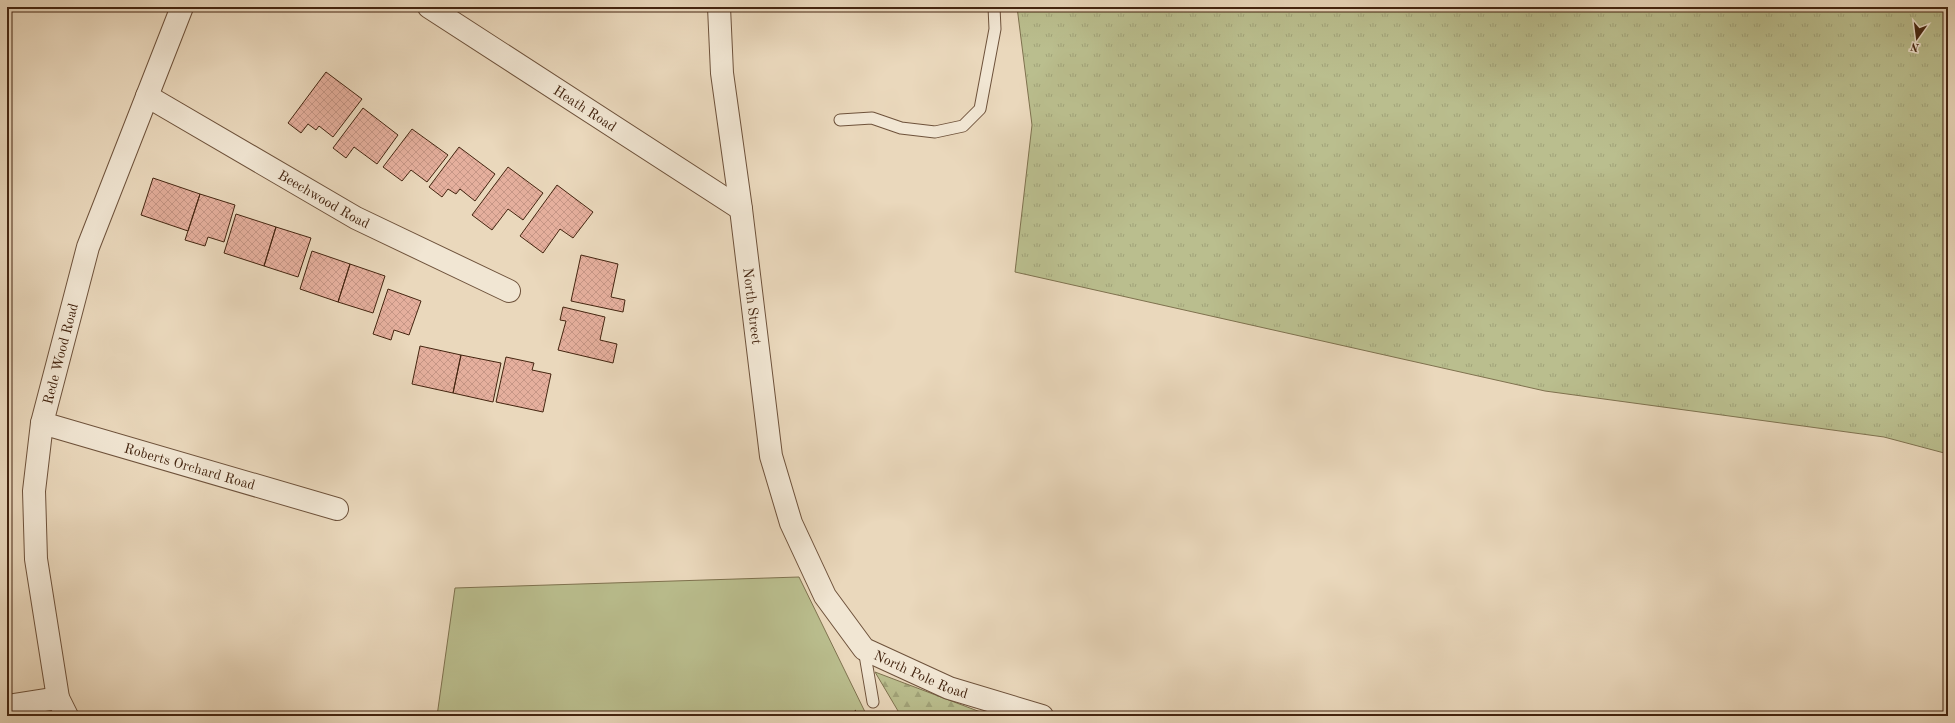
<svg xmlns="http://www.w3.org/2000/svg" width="1955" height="723" font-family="'Old Standard TT',serif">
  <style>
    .grass { fill: url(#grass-tufts); stroke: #7f724f }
    .forest { fill: url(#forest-firs); stroke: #7f724f }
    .garden { fill: #babe8e; stroke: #7f724f }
    .building { fill: url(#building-cross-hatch); stroke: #442510 }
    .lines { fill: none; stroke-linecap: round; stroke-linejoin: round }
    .service-casing { stroke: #6e523b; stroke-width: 13 }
    .minor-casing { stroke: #6e523b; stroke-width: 24 }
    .path { stroke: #442510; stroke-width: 2.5; stroke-dasharray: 1 2; stroke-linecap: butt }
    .service { stroke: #f1e6d3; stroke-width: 11 }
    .minor { stroke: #f1e6d3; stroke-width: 22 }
    .labels { text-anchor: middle; stroke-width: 3; stroke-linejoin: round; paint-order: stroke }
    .street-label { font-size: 14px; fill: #442510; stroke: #f1e6d3 }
  </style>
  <defs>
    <pattern id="grass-tufts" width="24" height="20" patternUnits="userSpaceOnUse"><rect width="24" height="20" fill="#babe8e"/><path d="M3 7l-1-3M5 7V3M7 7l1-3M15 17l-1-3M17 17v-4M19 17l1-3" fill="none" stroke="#a1a379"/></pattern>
    <pattern id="forest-firs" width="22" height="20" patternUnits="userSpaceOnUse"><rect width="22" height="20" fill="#babe8e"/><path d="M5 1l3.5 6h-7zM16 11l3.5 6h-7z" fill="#a1a379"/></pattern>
    <pattern id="building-cross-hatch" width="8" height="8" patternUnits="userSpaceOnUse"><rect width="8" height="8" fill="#e5af9d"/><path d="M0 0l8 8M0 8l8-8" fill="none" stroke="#c69686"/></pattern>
  </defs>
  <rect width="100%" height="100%" fill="#ead8bc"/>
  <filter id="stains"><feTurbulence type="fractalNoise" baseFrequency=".005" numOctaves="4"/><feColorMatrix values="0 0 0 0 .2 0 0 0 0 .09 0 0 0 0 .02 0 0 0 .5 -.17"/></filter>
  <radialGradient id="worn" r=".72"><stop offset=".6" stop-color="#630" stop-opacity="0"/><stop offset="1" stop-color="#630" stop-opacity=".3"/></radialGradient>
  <path class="grass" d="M1017,7H1948V454L1884,437L1545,391L1015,272L1032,125Z"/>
  <path class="forest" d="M875,672L991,716H901Z"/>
  <path class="garden" d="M799,577L867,716H437L455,588Z"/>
  <path class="building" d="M326,72L362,99L333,137L319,126L316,130L308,124L301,133L288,123Z
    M363,108L398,135L377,164L354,147L346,158L333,148Z
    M412,129L448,155L427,182L411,170L402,181L383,167Z
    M459,147L495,174L475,201L460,189L456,194L448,189L442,197L429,187Z
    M508,167L543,193L523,220L508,209L492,230L472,215Z
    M153,178L200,194L188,231L141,215Z
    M557,185L593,212L573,238L560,229L543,253L520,236Z
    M200,194L235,205L224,242L208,237L205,246L185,240Z
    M236,214L276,227L264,266L224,253Z
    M276,227L311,238L298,277L264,266Z
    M312,251L350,264L338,302L300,289Z
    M581,255L618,264L611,297L625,300L623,312L571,301Z
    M350,264L385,276L373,313L338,302Z
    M388,289L421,301L409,335L394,330L391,340L373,334Z
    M563,307L605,317L600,340L617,344L613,363L558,350L566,321L560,320Z
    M420,346L461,355L453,393L412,384Z
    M461,355L501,363L493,402L453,393Z
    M506,357L534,363L532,370L551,374L543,412L496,402Z"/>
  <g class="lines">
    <defs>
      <path id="service" d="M840,120L872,118L901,128L935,132L963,126L980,109L995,29L994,7
        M864,649L873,702"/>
      <g id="minor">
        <path id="s1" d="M429,7L741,209"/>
        <path id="s2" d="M719,7L722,73L741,209L771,456L791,523L825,596L864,649L949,688L1042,716"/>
        <path id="s3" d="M147,96L356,218L509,291"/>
        <path id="s4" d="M42,423L337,509"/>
        <path d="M7,706L58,698"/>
        <path id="s5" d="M67,716L58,698L36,559L34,491L42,423L88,247L182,7"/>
      </g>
    </defs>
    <use href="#service" class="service-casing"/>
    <use href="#minor" class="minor-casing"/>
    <path class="path" d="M844,716L856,711"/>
    <use href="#service" class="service"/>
    <use href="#minor" class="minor"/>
  </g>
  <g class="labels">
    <g class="street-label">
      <text dy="5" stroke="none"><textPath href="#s1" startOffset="186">Heath Road</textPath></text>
      <text dy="5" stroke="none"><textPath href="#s3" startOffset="205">Beechwood Road</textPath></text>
      <text dy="5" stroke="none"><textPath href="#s2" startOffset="301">North Street</textPath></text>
      <text dy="5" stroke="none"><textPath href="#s5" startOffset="369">Rede Wood Road</textPath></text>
      <text dy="5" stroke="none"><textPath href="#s4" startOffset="154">Roberts Orchard Road</textPath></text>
      <text dy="5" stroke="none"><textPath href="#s2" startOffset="731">North Pole Road</textPath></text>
    </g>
  </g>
  <rect width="1955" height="723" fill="none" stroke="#ead8bc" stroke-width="24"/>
  <rect x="8" y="8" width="1939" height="707" fill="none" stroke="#442510" stroke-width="2"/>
  <rect x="12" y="12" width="1931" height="699" fill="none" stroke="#442510"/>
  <g transform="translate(1917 38) rotate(194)" stroke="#f1e6d3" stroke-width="3" paint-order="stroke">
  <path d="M0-3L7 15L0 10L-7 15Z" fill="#442510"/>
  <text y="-6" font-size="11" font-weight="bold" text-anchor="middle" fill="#442510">N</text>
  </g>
  <rect width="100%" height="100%" filter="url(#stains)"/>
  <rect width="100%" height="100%" fill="url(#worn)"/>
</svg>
